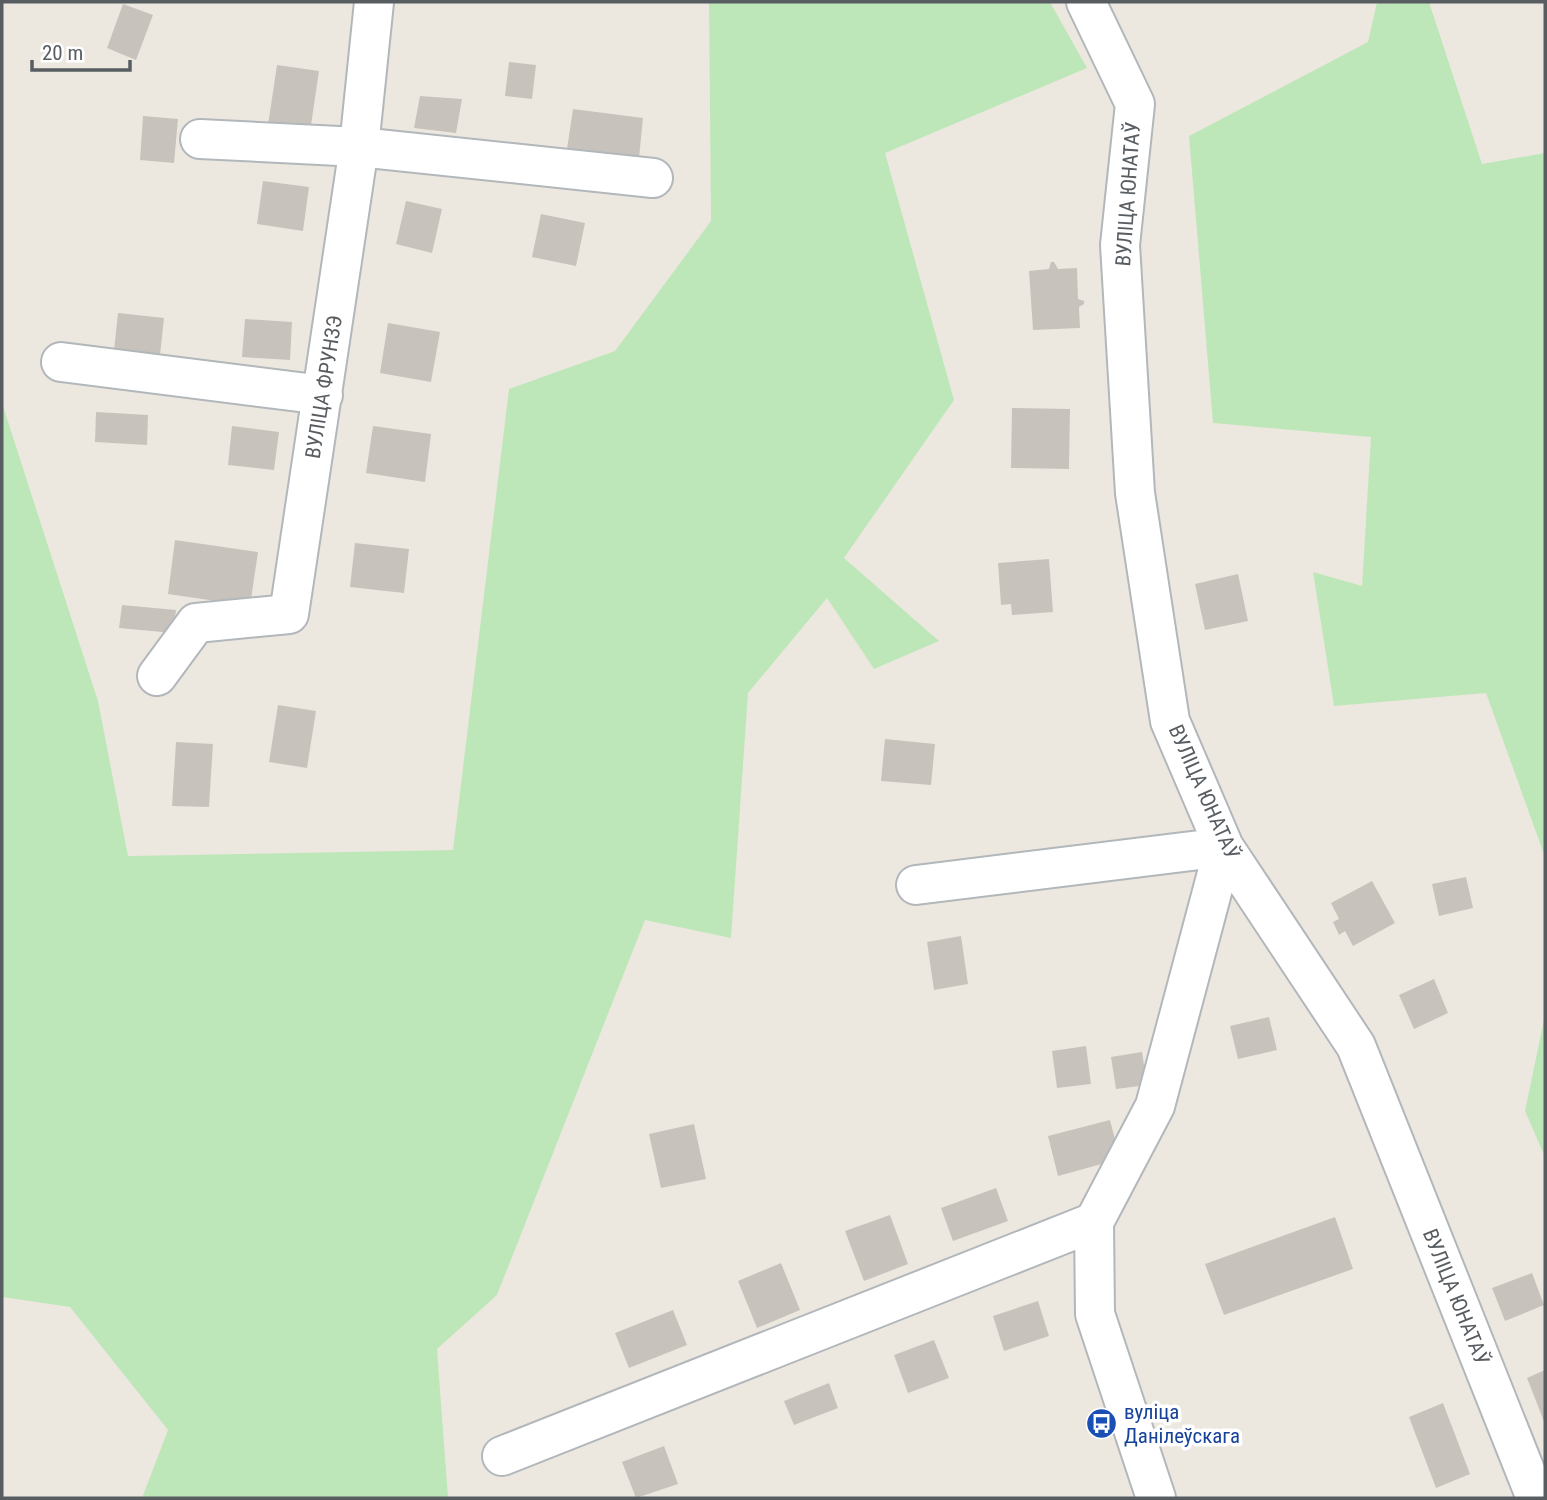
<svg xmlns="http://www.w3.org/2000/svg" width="1547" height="1500" font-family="'Roboto Condensed',sans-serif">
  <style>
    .green { fill: #bee7b9 }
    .building { fill: #c7c3bc }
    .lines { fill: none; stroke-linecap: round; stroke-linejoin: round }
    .minor-casing { stroke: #b2b7bb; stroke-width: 42 }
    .minor { stroke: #fff; stroke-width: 38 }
    .labels { text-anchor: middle; stroke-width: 7; stroke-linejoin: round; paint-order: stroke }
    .street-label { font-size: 21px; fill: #585d62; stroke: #fff }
    .transit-label { font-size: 21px; fill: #164399; stroke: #fff; text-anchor: start }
  </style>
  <rect width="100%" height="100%" fill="#ede8df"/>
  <path class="green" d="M709,2H1050L1087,68L885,153L954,400L844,558L939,641L874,669L827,598L748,693L731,938L645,920L497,1295L437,1349L448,1498H142L168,1430L70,1307L2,1297V403L98,701L128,856L453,850L509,389L615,351L711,221Z
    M1377,2H1429L1482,164L1545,153V857L1486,693L1334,706L1313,572L1362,586L1371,437L1213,423L1189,136L1368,42Z
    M1545,1015V1157L1525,1111Z"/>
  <path class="building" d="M123,4L153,15L136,60L107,48Z
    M509,62L536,65L532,99L505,96Z
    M277,65L319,71L310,132L268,125Z
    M420,96L462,99L456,133L414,128Z
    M573,109L643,118L639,158L567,149Z
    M143,116L178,119L174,163L140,160Z
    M263,181L309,187L303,231L257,224Z
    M406,201L442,209L432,253L396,244Z
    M541,214L585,223L576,266L532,257Z
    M1051,262H1054L1058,269L1077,268L1078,299L1084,301V304L1079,307L1080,328L1033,330L1029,271L1049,269Z
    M118,313L164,318L160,355L114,350Z
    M245,319L292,322L290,360L242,357Z
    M388,323L440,332L431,382L380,373Z
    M1012,408L1070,409L1069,469L1011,468Z
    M96,412L148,415L147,445L95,442Z
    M232,426L279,432L274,470L228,465Z
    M373,426L431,434L425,482L366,473Z
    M175,540L258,552L250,606L168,594Z
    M355,543L409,549L404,593L350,587Z
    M1049,559L1053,612L1012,615L1011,604L1001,605L998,563Z
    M1238,574L1248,621L1205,630L1195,584Z
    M122,605L176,610L173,633L119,628Z
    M278,705L316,711L307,768L269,762Z
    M885,739L935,744L931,785L881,781Z
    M176,742L213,744L209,807L172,806Z
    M1466,877L1473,908L1439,916L1432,884Z
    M1372,881L1395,923L1353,946L1345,931L1339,935L1333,922L1339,919L1331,903Z
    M961,936L968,984L934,990L927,942Z
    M1434,979L1448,1013L1414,1029L1399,995Z
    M1269,1017L1277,1050L1238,1059L1230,1026Z
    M1086,1046L1091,1084L1057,1088L1052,1051Z
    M1142,1052L1147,1085L1116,1089L1111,1057Z
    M1110,1120L1120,1159L1058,1176L1048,1136Z
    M694,1124L706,1179L661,1188L649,1134Z
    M996,1188L1008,1221L953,1241L941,1208Z
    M890,1215L908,1264L864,1281L845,1231Z
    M1335,1217L1353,1269L1224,1315L1205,1264Z
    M781,1263L800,1310L757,1328L738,1281Z
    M1532,1273L1544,1305L1505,1321L1492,1288Z
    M1038,1301L1049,1336L1004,1351L993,1316Z
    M673,1310L687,1345L629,1368L615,1333Z
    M934,1340L949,1378L908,1393L894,1355Z
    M1545,1370V1424L1527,1378Z
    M829,1383L838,1408L794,1425L784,1401Z
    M1443,1403L1470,1474L1436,1488L1409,1417Z
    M664,1446L678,1484L636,1498L622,1462Z"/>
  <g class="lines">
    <defs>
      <path id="minor" d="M1086,2L1135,104L1120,245L1135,493L1170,721L1224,847L1356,1046L1536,1498
        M200,139L359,147L653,178
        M61,362L323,395
        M157,676L196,623L289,614L359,147L374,2
        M916,885L1224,847L1155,1106L1094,1222L1095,1314L1156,1498
        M502,1456L1094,1222"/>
    </defs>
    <use href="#minor" class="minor-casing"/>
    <use href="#minor" class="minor"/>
  </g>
  <defs>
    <symbol id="bus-disc" viewBox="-11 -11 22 22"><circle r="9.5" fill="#1a4fb4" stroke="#fff"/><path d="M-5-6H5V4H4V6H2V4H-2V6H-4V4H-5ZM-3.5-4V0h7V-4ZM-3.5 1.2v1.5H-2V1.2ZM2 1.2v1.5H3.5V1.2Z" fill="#fff"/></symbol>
  </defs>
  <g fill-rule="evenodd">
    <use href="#bus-disc" x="1084" y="1406" width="35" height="35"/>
  </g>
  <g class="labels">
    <g class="street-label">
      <text transform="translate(1128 194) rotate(-86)" y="7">ВУЛІЦА ЮНАТАЎ</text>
      <text transform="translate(324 387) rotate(-81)" y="7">ВУЛІЦА ФРУНЗЭ</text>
      <text transform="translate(1204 792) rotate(66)" y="7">ВУЛІЦА ЮНАТАЎ</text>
      <text transform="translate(1456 1297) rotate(68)" y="7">ВУЛІЦА ЮНАТАЎ</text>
    </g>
    <g class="transit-label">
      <text x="1124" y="1419">вуліца<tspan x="1124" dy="24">Данілеўскага</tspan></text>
    </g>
  </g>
  <rect width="1547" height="1500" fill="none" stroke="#585d62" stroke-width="7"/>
  <path d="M32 60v10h98v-10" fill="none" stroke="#585d62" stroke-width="3.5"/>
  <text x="42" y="60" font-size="21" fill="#585d62" stroke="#ffffff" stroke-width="5" paint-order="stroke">20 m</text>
</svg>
